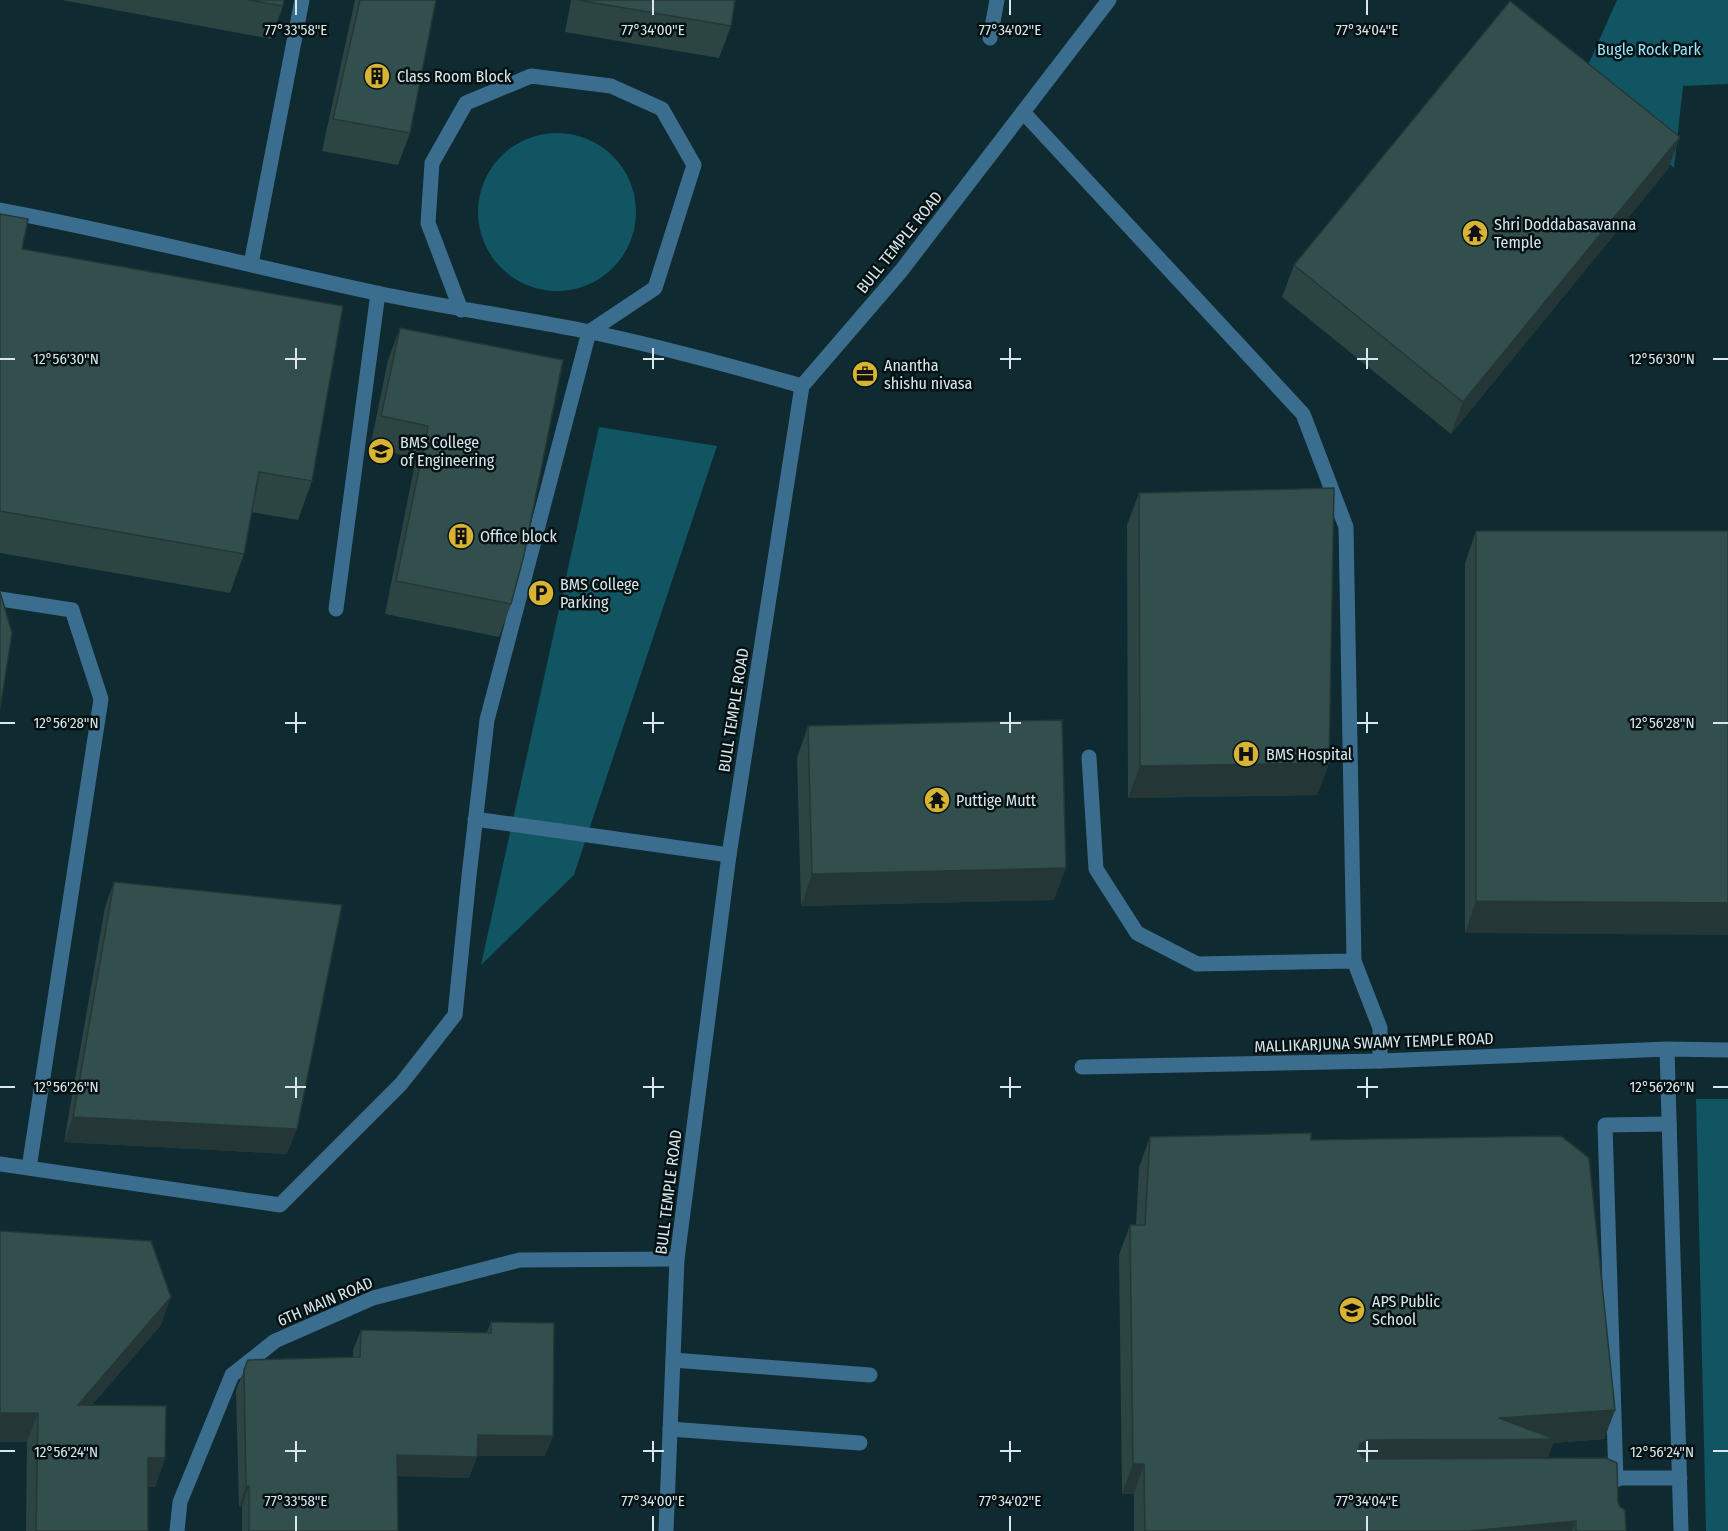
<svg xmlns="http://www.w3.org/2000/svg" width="1728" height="1531" font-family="'Fira Sans Condensed',sans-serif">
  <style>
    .green { fill: #115462 }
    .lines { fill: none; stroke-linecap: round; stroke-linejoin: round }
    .service { stroke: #3b6d8e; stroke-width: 15 }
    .minor { stroke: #3b6d8e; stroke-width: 15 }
    .tertiary { stroke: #3b6d8e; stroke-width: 15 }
    .wall { fill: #2c4442 }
    .shaded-wall { fill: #243736 }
    .building { fill: #334f4d; stroke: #243736; stroke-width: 1.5 }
    .ticks { fill: none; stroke: #d8e7eb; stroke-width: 2 }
    .labels { text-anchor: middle; stroke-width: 5; stroke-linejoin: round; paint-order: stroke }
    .park-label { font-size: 16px; fill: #96e5f9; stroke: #061113 }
    .poi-label { font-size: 16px; fill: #d8e7eb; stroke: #061113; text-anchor: start }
    .street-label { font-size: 16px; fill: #d8e7eb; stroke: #061113 }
    .ticks-label { font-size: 15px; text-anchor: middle; fill: #d8e7eb; stroke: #061113; stroke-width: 5; stroke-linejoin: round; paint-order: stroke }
  </style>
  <rect width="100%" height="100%" fill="#0f2a30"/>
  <path class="green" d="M1617,0H1728V84L1683,86L1674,168L1580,83Z
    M478 212a79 79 0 1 1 158 0a79 79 0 1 1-158 0Z
    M599,427L717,446L574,875L481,965Z
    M1696,1099H1728V1531H1706Z"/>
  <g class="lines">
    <path class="service" d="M990,38L997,0
      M1023,112L1303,414L1346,527L1354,961L1380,1028V1061
      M0,210C128,234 254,267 381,294C451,308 521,318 591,332C662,347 732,366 802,386
      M251,264L302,0
      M0,599L72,610L101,699L29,1168
      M336,609L378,293
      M1089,757L1096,869L1137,933L1197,964L1354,961
      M475,819L729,855
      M0,1164L280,1205L401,1084L455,1015L469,876L487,720L589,332L655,288L694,165L662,109L611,86L531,76L466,103L432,163L428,223L461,310
      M673,1360L870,1375
      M670,1429L860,1443
      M1608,1478H1680
      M1616,1480L1605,1125L1669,1124"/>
    <path class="minor" d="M1667,1049L1681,1531
      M1082,1067L1380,1061L1667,1049L1728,1050
      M177,1531L180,1502L232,1375L275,1341L373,1298L520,1260L677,1259"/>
    <path class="tertiary" d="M666,1531L677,1259L729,855L802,386L901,271L1109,0"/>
  </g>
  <path class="wall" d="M62,0H284L283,6L271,39Z
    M355,0H436L410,133L398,165L322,151Z
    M571,0H735L731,26L719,58L565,32Z
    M1680,137L1668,169L1451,434L1282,297L1294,265Z
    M0,214L22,249L312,481L298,520L251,512L244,554L230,593L0,553Z
    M400,328L511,604L499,637L385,614L416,458L370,448L388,360Z
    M1139,493L1329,763L1317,795L1128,798L1127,525Z
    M1476,531H1728L1465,933V563Z
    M808,726L1054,900L801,906L797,758Z
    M114,882L287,1154L64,1142L105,907Z
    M1150,1137L1311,1140L1615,1410L1604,1439L1553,1443L1548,1458L1618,1502L1626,1531H1134V1494H1122L1119,1255L1130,1225H1136L1139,1167Z
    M0,1231L161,1325L92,1405L165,1458L155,1487H148V1531H26L27,1442H0Z
    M491,1322L545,1456H477L469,1478L397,1476L398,1531H242V1507H239L236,1390L248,1360L353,1358V1350L361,1330L487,1332Z"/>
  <path class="shaded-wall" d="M1680,137L1668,169L1451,434L1463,402Z
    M1329,763L1317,795L1128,798L1140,766Z
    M1066,868L1054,900L801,906L812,874Z
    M1476,901L1728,903V935L1465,933Z
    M73,1117L297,1129L287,1154L64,1142Z
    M171,1297L161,1325L67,1433L78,1405Z
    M1615,1410L1604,1439L1553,1443L1544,1469L1349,1474L1360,1444L1368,1440L1499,1418Z
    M0,1413H38L27,1442H0Z
    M478,1435L553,1436L545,1456H470Z
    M397,1455L477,1457L469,1478L389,1476Z
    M148,1458H165L155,1487L138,1486Z
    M1133,1464H1144L1134,1494H1122Z
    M246,1486H249L242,1507H239Z
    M1576,1521L1572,1531H1469Z"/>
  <path class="building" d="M248,0H284L283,6Z
    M360,0H436L410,133L333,119Z
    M577,0H735L731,26Z
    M1510,1L1680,137L1463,402L1294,265Z
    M0,214L28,219L22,249L343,306L312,481L259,472L244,554L0,511Z
    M400,328L563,360L524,555L511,604L396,581L428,426L381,416Z
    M1334,488L1329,763L1140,766L1139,493Z
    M1476,531H1728V903L1476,901Z
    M0,592L12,633L0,709Z
    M1062,720L1066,868L812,874L808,726Z
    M114,882L342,905L297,1129L73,1117Z
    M1311,1133V1140L1561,1136L1589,1158L1615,1410L1499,1418L1555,1439L1368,1440L1360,1444L1358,1450L1362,1457L1368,1459L1606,1458L1617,1463L1618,1502L1620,1507L1625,1510L1626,1531H1576V1521L1469,1531H1145L1144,1464H1133L1130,1225H1145L1150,1137Z
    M0,1231L151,1241L171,1297L78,1405L166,1406L165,1458H148V1531H36L38,1413H0Z
    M491,1322L554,1323L553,1436L478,1435L477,1457L397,1455L398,1531H249V1486H246L244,1370L248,1360L360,1357L361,1330L491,1333Z"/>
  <path class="ticks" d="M296,0V15M653,0V15M1010,0V15M1367,0V15M296,348V369M653,348V369M1010,348V369M1367,348V369M0,359H15M285,359H306M643,359H664M1000,359H1021M1357,359H1378M1713,359H1728M296,712V733M653,712V733M1010,712V733M1367,712V733M0,723H15M285,723H306M643,723H664M1000,723H1021M1357,723H1378M1713,723H1728M296,1077V1098M653,1077V1098M1010,1077V1098M1367,1077V1098M0,1087H15M285,1087H306M643,1087H664M1000,1087H1021M1357,1087H1378M1713,1087H1728M296,1441V1462M653,1441V1462M1010,1441V1462M1367,1441V1462M0,1451H15M285,1451H306M643,1451H664M1000,1451H1021M1357,1451H1378M1713,1451H1728M296,1516V1531M653,1516V1531M1010,1516V1531M1367,1516V1531"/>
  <defs>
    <symbol id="building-disc" viewBox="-11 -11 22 22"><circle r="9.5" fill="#d7b434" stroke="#061113"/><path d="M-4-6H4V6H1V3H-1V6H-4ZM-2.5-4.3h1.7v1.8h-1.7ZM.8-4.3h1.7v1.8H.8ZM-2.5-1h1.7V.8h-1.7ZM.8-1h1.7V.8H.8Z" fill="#111"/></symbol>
    <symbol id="temple-disc" viewBox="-11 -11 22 22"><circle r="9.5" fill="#d7b434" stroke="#061113"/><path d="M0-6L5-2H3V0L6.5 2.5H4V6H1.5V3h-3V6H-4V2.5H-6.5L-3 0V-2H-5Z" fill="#111"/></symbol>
    <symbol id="office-disc" viewBox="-11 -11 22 22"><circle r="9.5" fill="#d7b434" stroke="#061113"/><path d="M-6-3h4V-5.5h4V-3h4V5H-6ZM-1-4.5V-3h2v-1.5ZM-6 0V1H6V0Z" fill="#111"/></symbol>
    <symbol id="university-disc" viewBox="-11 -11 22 22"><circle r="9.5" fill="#d7b434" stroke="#061113"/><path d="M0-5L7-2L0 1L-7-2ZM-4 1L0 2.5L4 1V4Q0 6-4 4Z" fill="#111"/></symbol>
    <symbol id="parking-disc" viewBox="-11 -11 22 22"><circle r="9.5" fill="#d7b434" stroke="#061113"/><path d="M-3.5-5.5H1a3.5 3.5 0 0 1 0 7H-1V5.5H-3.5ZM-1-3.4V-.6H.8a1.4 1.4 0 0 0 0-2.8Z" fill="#111"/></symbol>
    <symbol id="hospital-disc" viewBox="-11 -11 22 22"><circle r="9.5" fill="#d7b434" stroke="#061113"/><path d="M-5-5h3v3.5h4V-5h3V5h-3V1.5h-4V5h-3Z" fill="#111"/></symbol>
    <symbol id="school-disc" viewBox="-11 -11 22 22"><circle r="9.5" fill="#d7b434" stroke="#061113"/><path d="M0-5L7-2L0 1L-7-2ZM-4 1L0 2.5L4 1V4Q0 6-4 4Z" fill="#111"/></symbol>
  </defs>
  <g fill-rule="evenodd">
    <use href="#building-disc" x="362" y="61" width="30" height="30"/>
    <use href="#temple-disc" x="1460" y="218" width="30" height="30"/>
    <use href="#office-disc" x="850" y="359" width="30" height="30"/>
    <use href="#university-disc" x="366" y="436" width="30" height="30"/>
    <use href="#building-disc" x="446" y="521" width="30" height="30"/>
    <use href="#parking-disc" x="526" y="578" width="30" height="30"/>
    <use href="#hospital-disc" x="1231" y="739" width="30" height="30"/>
    <use href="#temple-disc" x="922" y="785" width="30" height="30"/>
    <use href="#school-disc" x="1337" y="1295" width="30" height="30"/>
  </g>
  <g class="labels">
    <g class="park-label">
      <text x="1649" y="55">Bugle Rock Park</text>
    </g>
    <g class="poi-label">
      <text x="397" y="82">Class Room Block</text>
      <text x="1494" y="230">Shri Doddabasavanna<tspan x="1494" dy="18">Temple</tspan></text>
      <text x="884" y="371">Anantha<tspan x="884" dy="18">shishu nivasa</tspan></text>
      <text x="400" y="448">BMS College<tspan x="400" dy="18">of Engineering</tspan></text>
      <text x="480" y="542">Office block</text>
      <text x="560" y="590">BMS College<tspan x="560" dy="18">Parking</tspan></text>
      <text x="1266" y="760">BMS Hospital</text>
      <text x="956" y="806">Puttige Mutt</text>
      <text x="1372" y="1307">APS Public<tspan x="1372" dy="18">School</tspan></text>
    </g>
    <g class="street-label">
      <text transform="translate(899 242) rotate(-51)" y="6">BULL TEMPLE ROAD</text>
      <text transform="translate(733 710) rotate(-81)" y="6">BULL TEMPLE ROAD</text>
      <text transform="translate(1374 1042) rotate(-2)" y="6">MALLIKARJUNA SWAMY TEMPLE ROAD</text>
      <text transform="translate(668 1192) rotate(-83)" y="6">BULL TEMPLE ROAD</text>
      <text transform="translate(325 1301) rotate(-23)" y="6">6TH MAIN ROAD</text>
    </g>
  </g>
  <g class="ticks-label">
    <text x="296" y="35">77°33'58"E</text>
    <text x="653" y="35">77°34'00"E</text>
    <text x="1010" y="35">77°34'02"E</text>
    <text x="1367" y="35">77°34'04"E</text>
    <text x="66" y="364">12°56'30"N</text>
    <text x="1662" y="364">12°56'30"N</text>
    <text x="66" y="728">12°56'28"N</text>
    <text x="1662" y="728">12°56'28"N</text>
    <text x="66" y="1092">12°56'26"N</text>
    <text x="1662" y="1092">12°56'26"N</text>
    <text x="66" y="1457">12°56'24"N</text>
    <text x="1662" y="1457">12°56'24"N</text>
    <text x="296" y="1506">77°33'58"E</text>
    <text x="653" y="1506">77°34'00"E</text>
    <text x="1010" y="1506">77°34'02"E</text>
    <text x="1367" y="1506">77°34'04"E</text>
  </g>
</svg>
